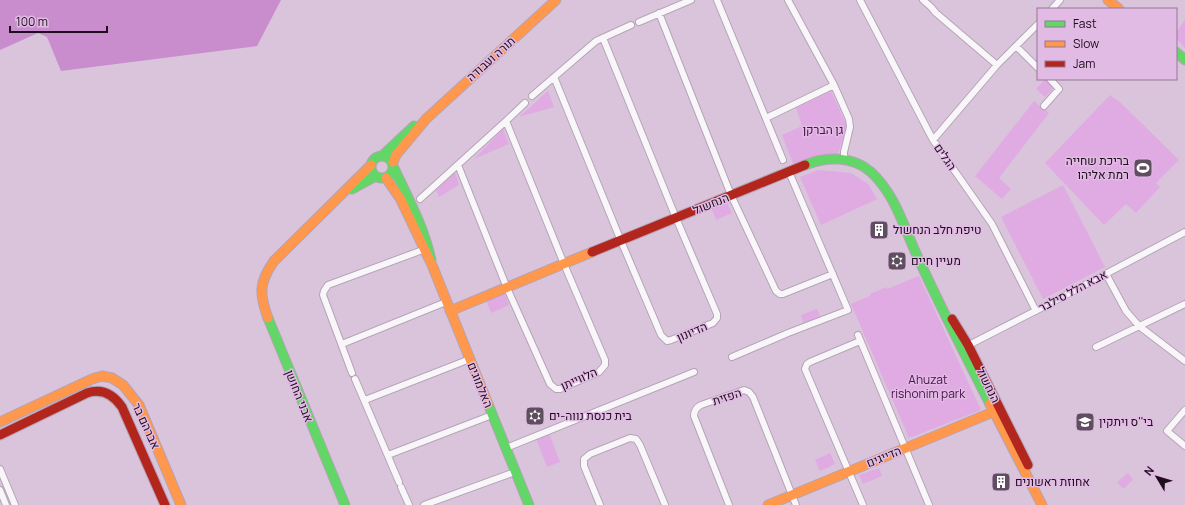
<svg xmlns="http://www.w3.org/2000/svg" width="1185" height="505" font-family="Manrope,Heebo,sans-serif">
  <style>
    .green { fill: #e0aae3 }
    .forest { fill: #c98dcd }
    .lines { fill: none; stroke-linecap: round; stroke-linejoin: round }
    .street-casing { stroke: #b5a4b6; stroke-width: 8 }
    .fast-casing { stroke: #b5a4b6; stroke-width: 11 }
    .slow-casing { stroke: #b5a4b6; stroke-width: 11 }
    .jam-casing { stroke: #b5a4b6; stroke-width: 11 }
    .street { stroke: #f9f6fa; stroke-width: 6 }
    .fast { stroke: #63d668; stroke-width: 9 }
    .slow { stroke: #ff974d; stroke-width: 9 }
    .jam { stroke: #b3261e; stroke-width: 9 }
    .labels { text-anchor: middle; stroke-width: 3; stroke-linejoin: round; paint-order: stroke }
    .street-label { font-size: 12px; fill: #1c0e1c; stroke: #e2bbe4 }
    .park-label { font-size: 12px; fill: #490e4d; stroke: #e2bbe4 }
    .poi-label { font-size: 12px; fill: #1c0e1c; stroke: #e2bbe4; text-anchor: start }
  </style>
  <rect width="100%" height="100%" fill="#dac4db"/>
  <path class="green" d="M1185,20V48L1176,38V32Z
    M1045,79L1054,87L1045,97L1036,89Z
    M548,91L554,107L519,117Z
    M831,91L847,126L838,154L817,157L794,166L782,135L802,126L796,108Z
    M1110,95L1121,103L1179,160L1156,183L1160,187L1136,213L1126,204L1104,225L1045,163Z
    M1034,101L1049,113L999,178L1011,189L1002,199L975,176Z
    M503,129L509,144L474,159Z
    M818,170L851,173L868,184L877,199L821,225L800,177Z
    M455,172L459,185L439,197L436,190Z
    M1063,185L1105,267L1043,299L1001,217Z
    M726,201L732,213L716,220L711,207Z
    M919,276L981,410L909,438L851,304L870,296V294L887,287V289Z
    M504,292L509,305L491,313L486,300Z
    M817,309L820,317L803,323L801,315Z
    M549,433L560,462L547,467L536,438Z
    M830,453L835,464L820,471L815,460Z
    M879,468L882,476L863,484L859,475Z
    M1128,473L1133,480L1123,489L1117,482Z"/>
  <path class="forest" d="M0,0H281L257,46L61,71L47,37L38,33L0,50Z"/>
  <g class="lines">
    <defs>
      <path id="street" d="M717,0L783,160
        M788,0L834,85L849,119L850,127L844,152V158
        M860,0L933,140L992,224L1036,311
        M923,0L931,7L936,13L997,65
        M1052,9L1060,0
        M659,13L731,195L776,291L780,294H783L833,274
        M639,22L691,0
        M1016,46L1038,68
        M554,77L621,241L661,335L667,341L671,340L713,323L717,318V314L676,218L603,38
        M532,96L596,41L631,25
        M1044,106L1059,89L1050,79
        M766,118L834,85
        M933,140L997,65L1038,24
        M458,165L507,288L550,384L556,389H560L599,372L605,365V360L564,264L506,121
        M420,199L506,121L525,103
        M1106,274L1126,311L1139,326L1185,361
        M858,335L929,505
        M860,341L810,362L807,364L805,369L863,505
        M342,344L446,302
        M965,347L1045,306L1185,232
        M1096,347L1185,304
        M732,357L788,333L848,310L789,172
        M352,373L323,295L324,291L328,285L428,248
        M355,379L399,482
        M365,400L470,359
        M1185,410L1167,431L1185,446
        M506,448L694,372
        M388,455L492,415
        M0,469L15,505
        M401,487L409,505
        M0,490L6,505
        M424,505L515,472
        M600,505L584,466V459L590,454L630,438L636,439L640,445L665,505
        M729,505L694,416C694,411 697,407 701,405L744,390L749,392L753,397L796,505"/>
      <path id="fast" d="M1176,52L1185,60
        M371 167a11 11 0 1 1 22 0a11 11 0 1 1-22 0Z
        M382,156L414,126
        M805,165C827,156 853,156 871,172C897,196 905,232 920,262C942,310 966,357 990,404
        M394,168C408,198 424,227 431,260
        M352,189L376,176
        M268,318L345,505
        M488,404L529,505"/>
      <path id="slow" d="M1108,0L1119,9
        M393,162L396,155L426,119L556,0
        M386,178L400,198L432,265L488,404
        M450,311L592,252
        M268,318C259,294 259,282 274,261L371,165
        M990,404L1042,505
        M0,422L92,379L102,376L112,378L123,385L139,405L181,505
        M768,505L998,410"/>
      <path id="jam" d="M592,252L805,165
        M952,319L968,345L1028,465
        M0,435L87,393C102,388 113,394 122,407L165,505"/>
    </defs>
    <use href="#street" class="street-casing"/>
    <use href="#fast" class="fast-casing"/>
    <use href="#slow" class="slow-casing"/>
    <use href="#jam" class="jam-casing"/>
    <use href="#street" class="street"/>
    <use href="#fast" class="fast"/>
    <use href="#slow" class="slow"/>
    <use href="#jam" class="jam"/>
  </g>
  <defs>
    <symbol id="stadium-square" viewBox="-11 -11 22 22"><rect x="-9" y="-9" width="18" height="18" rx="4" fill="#5e4e5f" stroke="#e2bbe4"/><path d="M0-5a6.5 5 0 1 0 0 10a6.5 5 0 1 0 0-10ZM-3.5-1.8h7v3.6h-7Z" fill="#fff"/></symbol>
    <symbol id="building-square" viewBox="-11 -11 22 22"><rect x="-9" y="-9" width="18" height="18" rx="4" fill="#5e4e5f" stroke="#e2bbe4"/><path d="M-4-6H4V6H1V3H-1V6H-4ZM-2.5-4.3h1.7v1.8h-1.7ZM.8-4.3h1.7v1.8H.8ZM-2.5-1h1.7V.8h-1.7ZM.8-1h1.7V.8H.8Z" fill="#fff"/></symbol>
    <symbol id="synagogue-square" viewBox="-11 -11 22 22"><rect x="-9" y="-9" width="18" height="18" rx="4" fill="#5e4e5f" stroke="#e2bbe4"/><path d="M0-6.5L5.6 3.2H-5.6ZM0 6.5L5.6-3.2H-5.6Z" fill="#fff"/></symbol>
    <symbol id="school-square" viewBox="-11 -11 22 22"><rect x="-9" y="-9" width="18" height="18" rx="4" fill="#5e4e5f" stroke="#e2bbe4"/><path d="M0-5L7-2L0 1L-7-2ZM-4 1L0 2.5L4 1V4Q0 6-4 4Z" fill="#fff"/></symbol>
  </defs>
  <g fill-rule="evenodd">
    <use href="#stadium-square" x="1132" y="157" width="22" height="22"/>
    <use href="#building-square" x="868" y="219" width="22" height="22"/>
    <use href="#synagogue-square" x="886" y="250" width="22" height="22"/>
    <use href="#synagogue-square" x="524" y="405" width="22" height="22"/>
    <use href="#school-square" x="1074" y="411" width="22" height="22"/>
    <use href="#building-square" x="990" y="471" width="22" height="22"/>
  </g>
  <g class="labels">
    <g class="street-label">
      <text transform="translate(491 59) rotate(-42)" y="4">תורה ועבודה</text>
      <text transform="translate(945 157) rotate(56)" y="4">הגלים</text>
      <text transform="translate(711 204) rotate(-22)" y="4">הנחשול</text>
      <text transform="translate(1073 291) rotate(-28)" y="4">אבא הלל סילבר</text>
      <text transform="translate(692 332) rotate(-23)" y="4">הדיונון</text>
      <text transform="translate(579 379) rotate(-24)" y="4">הלווייתן</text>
      <text transform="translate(480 385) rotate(68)" y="4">האלמוגים</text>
      <text transform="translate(988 385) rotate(64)" y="4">הנחשול</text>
      <text transform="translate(299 396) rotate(68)" y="4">אבני החושן</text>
      <text transform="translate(727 397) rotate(-18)" y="4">הפזית</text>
      <text transform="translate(146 426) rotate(65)" y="4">אברהם בר</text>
      <text transform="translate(884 457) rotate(-22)" y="4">הדייגים</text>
    </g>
    <g class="park-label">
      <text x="823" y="134">גן הברקן</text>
      <text x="928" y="384">Ahuzat<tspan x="928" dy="14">rishonim park</tspan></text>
    </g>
    <g class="poi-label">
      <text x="1129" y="165" text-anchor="end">בריכת שחייה<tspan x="1129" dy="14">רמת אליהו</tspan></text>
      <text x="893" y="234">טיפת חלב הנחשול</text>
      <text x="911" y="265">מעיין חיים</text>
      <text x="549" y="420">בית כנסת נווה-ים</text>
      <text x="1099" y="426">בי''ס ויתקין</text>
      <text x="1015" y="486">אחוזת ראשונים</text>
    </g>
  </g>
  <rect x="1037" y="8" width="140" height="72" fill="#e2bbe4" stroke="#937694"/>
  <rect x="1045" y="21" width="20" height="6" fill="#63d668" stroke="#937694"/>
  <text x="1073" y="28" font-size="12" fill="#1c0e1c">Fast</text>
  <rect x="1045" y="41" width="20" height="6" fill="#ff974d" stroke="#937694"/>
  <text x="1073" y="48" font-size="12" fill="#1c0e1c">Slow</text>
  <rect x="1045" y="61" width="20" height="6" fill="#b3261e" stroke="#937694"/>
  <text x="1073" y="68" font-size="12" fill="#1c0e1c">Jam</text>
  <g transform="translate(1157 477) rotate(308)" stroke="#e2bbe4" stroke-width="3" paint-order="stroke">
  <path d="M0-3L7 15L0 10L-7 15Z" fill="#1c0e1c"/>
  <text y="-6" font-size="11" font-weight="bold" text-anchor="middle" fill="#1c0e1c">N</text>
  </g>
  <path d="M10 26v6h97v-6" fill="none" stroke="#1c0e1c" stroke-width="2"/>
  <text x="16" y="26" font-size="12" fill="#1c0e1c" stroke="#e2bbe4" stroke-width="3" paint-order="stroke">100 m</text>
</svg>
